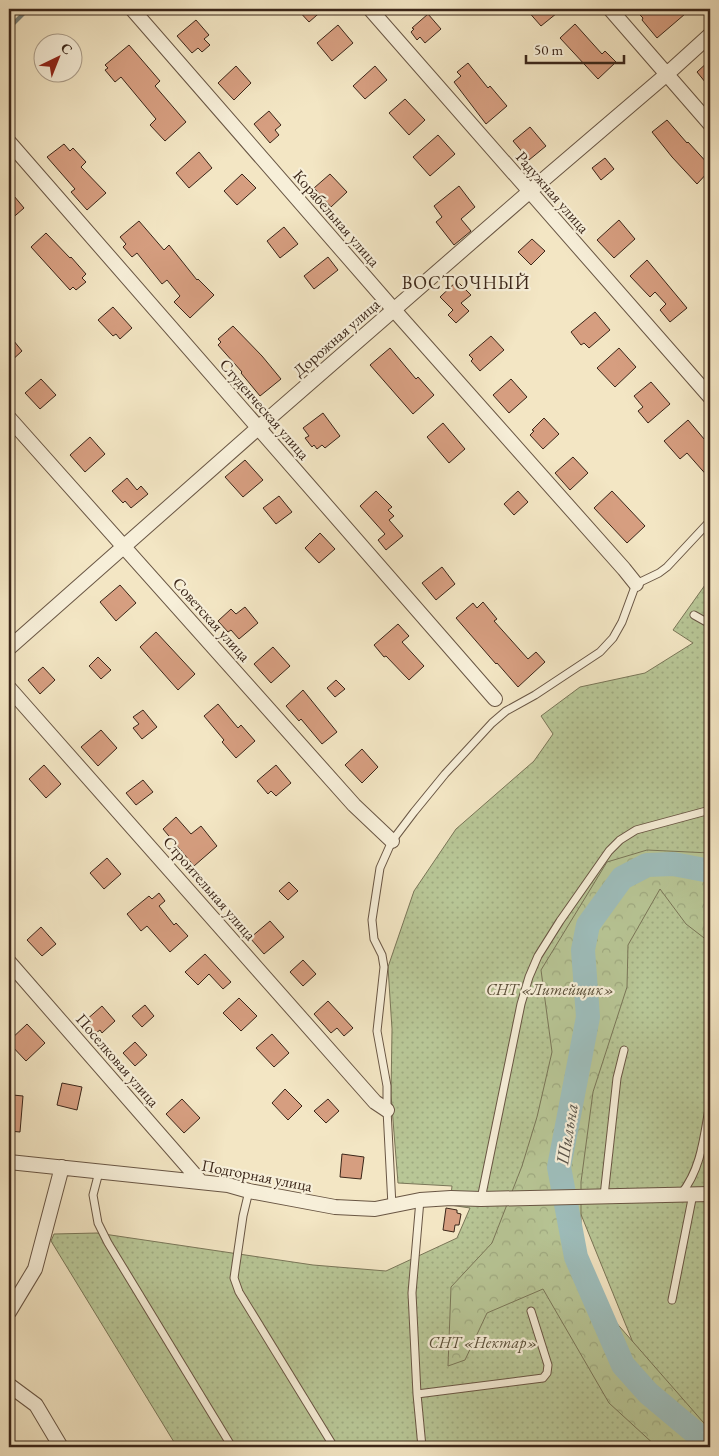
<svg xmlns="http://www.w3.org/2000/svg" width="719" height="1456" font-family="'EB Garamond',serif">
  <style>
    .grass { fill: url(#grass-dots); stroke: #7a7658 }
    .forest { fill: url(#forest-crowns); stroke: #7a7658 }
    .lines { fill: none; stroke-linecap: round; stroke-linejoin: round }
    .stream { stroke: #76817b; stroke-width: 4 }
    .river { stroke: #9ebebc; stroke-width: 24 }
    .building { fill: #d69e80; stroke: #3b2619 }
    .service-casing { stroke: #695644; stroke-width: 9 }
    .minor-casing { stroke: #695644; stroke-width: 16 }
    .service { stroke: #f7efd9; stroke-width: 7 }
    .minor { stroke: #f7efd9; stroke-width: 14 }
    .labels { text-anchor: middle; stroke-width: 4.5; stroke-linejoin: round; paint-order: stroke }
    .street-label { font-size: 16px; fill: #3b2619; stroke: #f7efd9 }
    .park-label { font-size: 16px; font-style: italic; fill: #5a4e38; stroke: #f7efd9 }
    .neighbourhood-label { font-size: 18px; letter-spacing: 1px; fill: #3b2619; stroke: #f7efd9 }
    .water-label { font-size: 18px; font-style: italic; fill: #59544a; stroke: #f7efd9 }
  </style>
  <defs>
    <pattern id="grass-dots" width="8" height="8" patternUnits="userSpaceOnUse" patternTransform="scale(1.25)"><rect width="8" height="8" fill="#b8c696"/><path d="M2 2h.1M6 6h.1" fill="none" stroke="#9faa81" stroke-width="1.8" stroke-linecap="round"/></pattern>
    <pattern id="forest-crowns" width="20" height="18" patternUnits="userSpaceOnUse" patternTransform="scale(1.25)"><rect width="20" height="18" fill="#b8c696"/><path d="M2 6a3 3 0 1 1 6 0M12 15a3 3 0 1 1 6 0" fill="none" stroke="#9faa81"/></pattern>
  </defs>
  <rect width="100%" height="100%" fill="#f3e6c4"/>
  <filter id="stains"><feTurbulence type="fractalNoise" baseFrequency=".004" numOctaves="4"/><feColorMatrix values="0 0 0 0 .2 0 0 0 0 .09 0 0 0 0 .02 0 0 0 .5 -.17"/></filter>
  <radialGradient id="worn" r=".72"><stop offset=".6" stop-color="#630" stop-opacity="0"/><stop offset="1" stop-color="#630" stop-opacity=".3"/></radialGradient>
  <path class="grass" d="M710,578V1429L640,1360L580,1212L520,1210L684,1447H177L51,1241L54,1234L97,1233L313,1265L386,1271L457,1238L470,1208L450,1205L452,1186L398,1183L391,1095L392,1029L388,967L414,891L456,829L534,761L553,734L541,716L580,687L645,673L693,643L673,630Z"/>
  <path class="forest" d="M647,850L710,853V939L708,941L686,924L660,889L628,945L627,987L593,1092L581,1182V1257L613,1319L710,1430V1447H657L609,1403L543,1289L487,1313L465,1360L448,1366L451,1287L492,1243L522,1166L537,1117L552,1052L541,970L607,862Z"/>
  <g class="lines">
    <path class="stream" d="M9,28L28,9"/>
    <path class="river" d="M710,871L673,864L647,865L622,878L588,925L583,950L588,1017L559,1167L576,1257L623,1365L648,1393L710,1445"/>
  </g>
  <path class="building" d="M297,9H324L309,22Z
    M526,9H562L541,26Z
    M634,9H680L685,14L657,38L642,20L643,18Z
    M428,14L441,29L425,43L420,37L417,40L411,32L414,29L412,28Z
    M196,20L209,35L204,39L210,45L202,52L198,48L192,53L177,36Z
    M575,24L602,54L605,51L616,62L598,79L560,38Z
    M338,25L353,43L332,61L317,43Z
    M129,45L160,81L155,86L186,122L165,141L150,125L156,119L121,77L115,82L105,70L108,68L105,65Z
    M710,60V88L697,72Z
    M468,63L488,88L490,86L507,106L486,124L454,82L461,76L457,72Z
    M236,66L251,83L234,100L218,83Z
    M375,66L387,80L365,99L353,86Z
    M405,99L425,120L409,135L389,113Z
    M269,111L281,125L275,130L279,135L270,143L254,124Z
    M667,120L687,143L688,142L710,166V170L697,184L672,157L652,132Z
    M530,127L546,146L529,160L513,141Z
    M438,135L455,154L430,176L413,157Z
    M64,144L70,151L73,148L86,162L81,167L106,193L87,210L71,192L75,189L47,157Z
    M199,152L212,168L189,188L176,173Z
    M605,158L614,169L601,180L592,168Z
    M242,174L256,188L237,205L224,191Z
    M330,174L347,192L331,207L314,188Z
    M459,186L475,207L461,219L471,231L454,245L436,222L442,217L434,206Z
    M9,190L24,208L9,221Z
    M619,220L635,239L614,258L597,240Z
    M139,221L164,250L169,245L197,280L198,279L214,295L190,318L174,302L180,296L167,280L162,284L137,253L132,257L123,247L126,244L120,237Z
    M284,227L298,244L280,258L267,241Z
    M46,233L70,258L71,257L86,274L82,278L86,282L76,290L73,287L70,290L31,247Z
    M532,239L545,251L531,265L518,252Z
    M328,257L338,270L314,289L304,276Z
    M647,260L687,308L670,322L660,310L666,304L655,292L650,297L630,276Z
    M457,281L471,295L461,303L469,311L456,323L448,315L453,310L440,297Z
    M113,307L132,328L120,339L116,334L113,336L98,320Z
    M595,312L610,330L589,348L584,343L581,345L571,332Z
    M233,326L262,356L281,379L260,396L241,373L242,372L218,345L221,342L218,339Z
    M9,335L22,351L9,363Z
    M491,336L504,350L480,371L471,361L473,359L469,355Z
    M390,348L416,379L418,377L434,395L413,414L370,365Z
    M619,348L636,367L615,387L597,368Z
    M41,379L56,395L40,409L25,393Z
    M511,379L527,397L509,413L493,395Z
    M651,382L670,404L648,423L638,411L643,407L634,396Z
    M323,413L340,436L325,448L322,445L317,449L314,445L312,447L305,438L309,436L303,428Z
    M544,418L559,434L543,449L530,435L534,431L532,430Z
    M688,420L710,446V479L687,453L680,459L664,441Z
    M443,423L465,449L449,463L427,437Z
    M90,437L105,454L85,472L70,455Z
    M573,457L588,473L570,490L555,473Z
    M245,460L263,480L243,497L225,477Z
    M127,478L137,490L141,486L148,494L131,508L125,501L123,503L112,491Z
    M376,491L392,507L388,510L394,516L389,520L403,536L386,550L378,540L385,534L360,506Z
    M518,491L528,502L514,515L504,504Z
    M612,491L645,526L627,543L594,508Z
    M279,496L292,512L276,524L263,508Z
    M320,533L335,549L319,563L305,548Z
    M442,567L455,584L436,600L422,583Z
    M120,585L136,603L116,621L100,602Z
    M483,602L497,619L494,621L528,659L536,652L545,662L518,687L497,663L496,664L456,618L473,603L477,608Z
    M245,607L258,623L239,639L231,630L228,632L218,621L231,609L236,614Z
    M398,624L409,636L402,642L424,666L409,680L386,656L384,657L374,645Z
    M156,632L195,674L178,690L140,647Z
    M273,647L290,666L271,683L254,664Z
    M98,657L111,670L101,679L89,666Z
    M43,667L55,680L40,694L28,680Z
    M336,680L345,689L335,697L327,688Z
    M303,690L337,732L322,744L301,719L299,721L286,706Z
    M218,704L238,728L241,725L255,741L236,758L222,742L224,740L204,716Z
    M143,710L157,727L142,739L133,728L139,724L133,717Z
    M101,730L117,748L98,766L81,747Z
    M362,749L378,767L362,783L345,765Z
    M44,765L61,784L46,798L29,779Z
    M276,765L291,783L276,796L271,791L268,794L257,781Z
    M143,780L153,792L136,805L126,793Z
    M176,817L191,834L201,826L217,846L194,866L163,829Z
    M107,858L121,874L104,889L90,873Z
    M289,882L298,891L288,900L279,891Z
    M159,893L165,901L159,906L174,925L176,923L188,936L170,952L147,926L141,931L127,914L149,896L152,899Z
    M270,921L284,937L264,954L250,938Z
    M41,927L56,944L42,956L27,940Z
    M205,954L231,982L223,989L209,974L198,985L185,972Z
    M303,960L316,974L303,986L290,972Z
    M239,998L257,1016L241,1031L223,1013Z
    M328,1001L353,1028L344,1036L337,1028L331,1033L314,1014Z
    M145,1005L154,1016L142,1027L132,1016Z
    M102,1006L115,1021L102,1033L100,1030L96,1033L85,1021Z
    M27,1024L45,1043L26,1061L9,1043V1041Z
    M272,1034L289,1053L274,1067L256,1048Z
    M135,1042L147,1055L135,1066L123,1053Z
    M62,1083L82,1087L77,1110L57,1105Z
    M285,1089L302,1106L288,1120L272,1103Z
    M13,1095L23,1096L20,1132L9,1131V1101H13Z
    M182,1099L200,1118L184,1133L166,1114Z
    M328,1099L339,1111L326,1123L314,1111Z
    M342,1154L364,1157L361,1179L340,1177Z
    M446,1208L457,1210V1213L461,1214L459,1225H455L454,1232L443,1230Z"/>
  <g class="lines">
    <defs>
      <path id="service" d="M694,615L710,624
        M99,1172L93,1195L98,1223L108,1243L232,1447
        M249,1191L243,1216L234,1278L239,1292L334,1447
        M681,1194C702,1168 704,1135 710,1103
        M604,1196L617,1078L624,1050
        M481,1199L521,1004L529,977L538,956L560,921L609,851L620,840L636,830L710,810
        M420,1200L412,1293L417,1394L422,1447
        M392,1206L387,1110V1086L377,1031L384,967L382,955L374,939L372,920L380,868L392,841L414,812L445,774L492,723L506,711L535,695L600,652L613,638L622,622L636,584L659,573L667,567L710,521
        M672,1300L693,1194
        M417,1394L543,1378L547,1373L548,1365L531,1311"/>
      <path id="minor" d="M132,9L394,310L624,569L636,584
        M370,9L710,397
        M610,9L710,124
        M9,142L495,699
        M9,418L354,805L392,841
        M9,648L258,428L529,192L667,74L710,35
        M9,688L375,1102L387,1110
        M9,962L201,1182
        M9,1162L228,1185L249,1191L335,1207L375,1209L420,1200L451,1198L481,1199L710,1194
        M9,1312L35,1269L62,1167
        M9,1385L36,1405L61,1447"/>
    </defs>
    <use href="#service" class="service-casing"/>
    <use href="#minor" class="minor-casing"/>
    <use href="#service" class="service"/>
    <use href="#minor" class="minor"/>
  </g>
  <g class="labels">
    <g class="street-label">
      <text transform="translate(553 192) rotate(49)" y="6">Радужная улица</text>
      <text transform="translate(337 218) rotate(49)" y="6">Корабельная улица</text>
      <text transform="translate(336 337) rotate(-41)" y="6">Дорожная улица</text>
      <text transform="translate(265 409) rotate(49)" y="6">Студенческая улица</text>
      <text transform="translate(212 619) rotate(48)" y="6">Советская улица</text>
      <text transform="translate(210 888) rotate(49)" y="6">Строительная улица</text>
      <text transform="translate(118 1060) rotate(49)" y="6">Поселковая улица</text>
      <text transform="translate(257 1175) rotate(11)" y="6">Подгорная улица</text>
    </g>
    <g class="park-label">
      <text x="550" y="995">СНТ «Литейщик»</text>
      <text x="483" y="1348">СНТ «Нектар»</text>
    </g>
    <g class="neighbourhood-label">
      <text x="466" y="289">ВОСТОЧНЫЙ</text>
    </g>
    <g class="water-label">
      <text transform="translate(567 1134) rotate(-81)" y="6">Шильна</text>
    </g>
  </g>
  <rect width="719" height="1456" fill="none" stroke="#f3e6c4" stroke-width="30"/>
  <rect x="10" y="10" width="699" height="1436" fill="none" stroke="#3b2619" stroke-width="2.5"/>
  <rect x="15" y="15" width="689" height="1426" fill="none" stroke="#3b2619"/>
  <g transform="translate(58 58) rotate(43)"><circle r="24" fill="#f7efd9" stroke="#ac9f8c"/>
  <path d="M0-4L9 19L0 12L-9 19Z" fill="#8f2418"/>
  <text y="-8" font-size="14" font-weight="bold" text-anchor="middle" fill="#3b2619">С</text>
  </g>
  <path d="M526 55v8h98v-8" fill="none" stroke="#3b2619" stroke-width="2.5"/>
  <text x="534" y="55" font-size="15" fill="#3b2619" stroke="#f7efd9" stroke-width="4" paint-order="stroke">50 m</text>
  <rect width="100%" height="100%" filter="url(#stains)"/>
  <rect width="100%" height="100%" fill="url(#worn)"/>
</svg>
